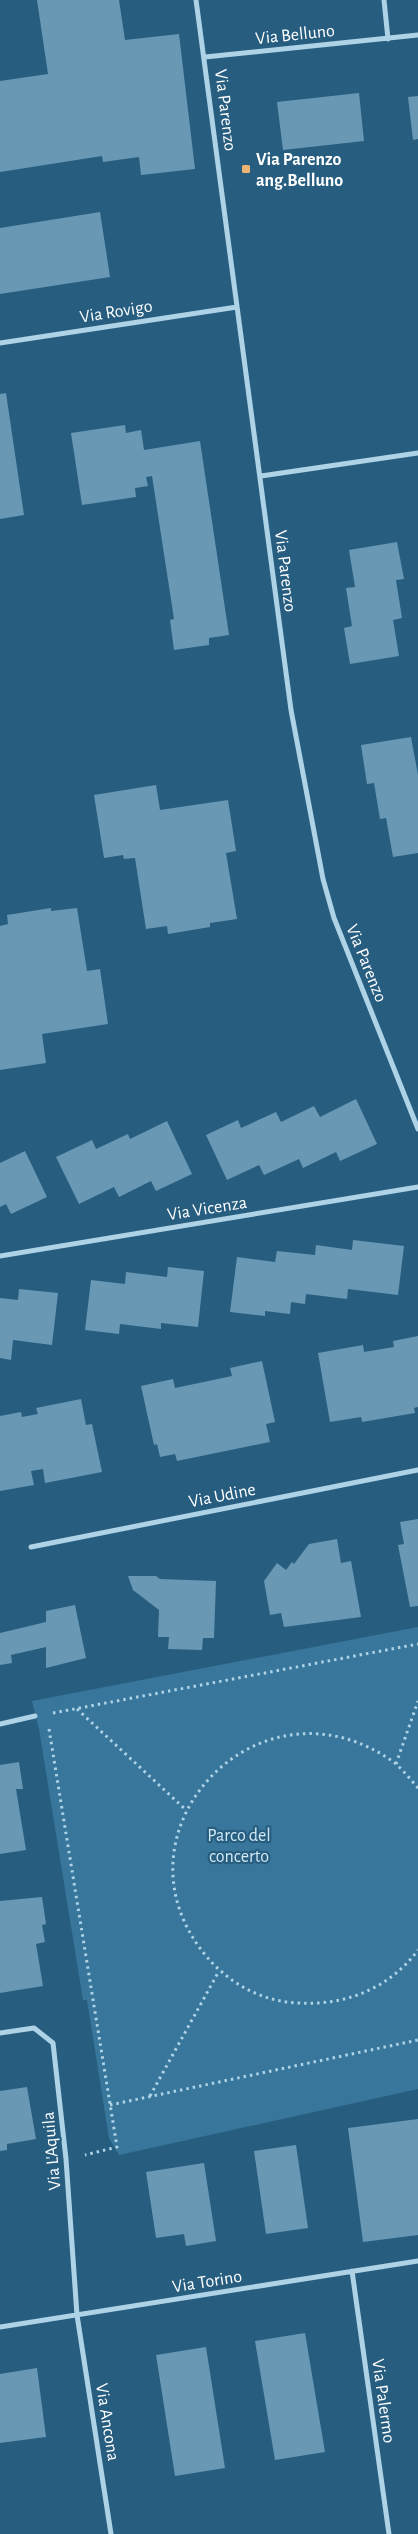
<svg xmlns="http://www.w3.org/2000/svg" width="418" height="2534" font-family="'Alegreya Sans',sans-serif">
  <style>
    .green { fill: #38779b }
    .building { fill: #6898b4 }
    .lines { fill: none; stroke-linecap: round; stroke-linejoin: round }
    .path { stroke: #aed2e6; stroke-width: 3; stroke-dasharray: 2.5 4; stroke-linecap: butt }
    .minor { stroke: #aed2e6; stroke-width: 5 }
    .poi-dot { fill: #eeb474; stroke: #275e80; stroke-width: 2 }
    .labels { text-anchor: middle; stroke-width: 4.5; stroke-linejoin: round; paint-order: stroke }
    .street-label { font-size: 18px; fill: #fff; stroke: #275e80 }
    .poi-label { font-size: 18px; font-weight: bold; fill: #fff; stroke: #275e80; text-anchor: start }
    .park-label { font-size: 18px; fill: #d1e8f5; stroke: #275e80 }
  </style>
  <rect width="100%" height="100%" fill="#275e80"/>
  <path class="green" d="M418,1627V2089L119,2155L109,2138L87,2000H83L39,1729L32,1701Z"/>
  <path class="building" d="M37,0H119L125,40L179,34L195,169L141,175L139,157L103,162L102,156L0,172V81L48,74Z
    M359,93L364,141L283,150L277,102Z
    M418,96V139L413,140L408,97Z
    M100,212L110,277L0,294V228Z
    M6,393L24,515L0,519V394Z
    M125,425L126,433L141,430L144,450L200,441L229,635L209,638V645L174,650L170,620L174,619L152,476L146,477L148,486L135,488L136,497L82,505L71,433Z
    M397,542L404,579L396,580L402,618L393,620L399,656L350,664L344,628L352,626L346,588L355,587L349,550Z
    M411,737L418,775V853L393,857L386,818L380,819L374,783L367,784L361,745Z
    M156,785L160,810L228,800L236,851L226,853L237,919L210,923V927L168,934L167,926L146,929L135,858L124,859L123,855L104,858L94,795Z
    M51,908V911L77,908L87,971L100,969L108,1024L42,1034L46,1063L0,1070V926L8,924L7,915Z
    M356,1099L377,1144L340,1161L336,1152L303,1168L299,1159L264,1175L259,1165L227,1180L206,1135L238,1120L241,1128L276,1112L281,1122L314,1106L320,1117Z
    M167,1121L192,1174L156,1191L151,1181L119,1197L114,1187L79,1204L56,1157L92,1140L96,1149L128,1134L130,1139Z
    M25,1151L47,1197L11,1214L6,1204L0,1207V1163Z
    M353,1240L404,1246L398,1295L348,1289L347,1299L306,1294L305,1304L291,1302L290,1314L265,1311V1316L230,1312L237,1257L275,1262L277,1251L315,1255L316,1245L352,1250Z
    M168,1267L204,1271L198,1327L161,1323V1329L120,1324L119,1334L85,1330L91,1280L125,1284L126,1272L167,1277Z
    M19,1289L58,1293L52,1345L13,1340L11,1360L0,1358V1298L18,1300Z
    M418,1336V1407L414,1408L415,1413L362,1422L361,1417L330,1422L318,1353L363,1345L364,1352L394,1347L393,1341Z
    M262,1361L275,1422L266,1424L270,1442L177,1461L175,1454L160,1457L157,1444L154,1445L141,1386L173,1379L175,1388L232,1376L230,1368Z
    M81,1399L86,1425L92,1424L102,1472L45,1483L43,1469L31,1471L34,1485L0,1491V1416L21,1412L22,1417L38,1414L36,1408Z
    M418,1519V1606L410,1607L398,1545L404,1544L400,1522Z
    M337,1539L341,1563L351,1561L361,1617L284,1627L281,1613L270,1615L264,1581L277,1563L286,1570L292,1562L294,1564L309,1544Z
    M128,1576H156L160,1579L216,1581L214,1638H203L202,1650L168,1649L169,1637H158L159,1610L133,1590Z
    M75,1605L86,1658L46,1668V1647L11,1655L12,1663L0,1665V1633L46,1622V1611Z
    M19,1762L23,1789H16L26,1850L0,1854V1765Z
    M42,1897L46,1924L42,1925L45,1942L36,1944L43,1986L0,1993V1901Z
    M27,2087L36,2139L7,2144V2150L0,2151V2091Z
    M418,2119V2235L363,2242L348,2128Z
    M296,2145L308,2228L266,2234L254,2151Z
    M204,2163L216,2241L186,2246L184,2234L156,2238L146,2172Z
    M305,2333L325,2452L275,2460L255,2341Z
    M206,2347L225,2468L175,2476L156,2355Z
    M37,2368L46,2437L0,2443V2374Z"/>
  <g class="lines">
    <path class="path" d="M77,1709L186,1810
      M53,1713L418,1644
      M49,1729L117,2147L85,2155
      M396,1764L418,1701
      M418,1788C411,1780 403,1770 395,1763C260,1665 102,1833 207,1957C230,1984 263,2002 299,2003C345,2006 390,1988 418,1950
      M150,2096L219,1971
      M110,2105L418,2040"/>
    <path class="minor" d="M196,0L291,710L323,879L334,918L418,1129
      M384,0L388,39
      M205,57L418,35
      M0,343L237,307
      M261,476L418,453
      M0,1256L418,1187
      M31,1547L418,1470
      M0,1724L35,1716
      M0,2033L34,2028L53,2043L66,2159L77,2315L111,2534
      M352,2271L389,2534
      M0,2327L418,2261"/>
  </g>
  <rect class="poi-dot" x="241" y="164" width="10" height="10" rx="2.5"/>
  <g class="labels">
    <g class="street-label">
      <text transform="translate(295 34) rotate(-6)" y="6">Via Belluno</text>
      <text transform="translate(226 110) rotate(83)" y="6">Via Parenzo</text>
      <text transform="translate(116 311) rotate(-9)" y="6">Via Rovigo</text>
      <text transform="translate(286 571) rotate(83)" y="6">Via Parenzo</text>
      <text transform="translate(367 963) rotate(68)" y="6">Via Parenzo</text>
      <text transform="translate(207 1208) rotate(-9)" y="6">Via Vicenza</text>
      <text transform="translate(222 1495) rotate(-11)" y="6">Via Udine</text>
      <text transform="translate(51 2151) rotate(-95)" y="6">Via L'Aquila</text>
      <text transform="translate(207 2281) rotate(-9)" y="6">Via Torino</text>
      <text transform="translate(384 2401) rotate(82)" y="6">Via Palermo</text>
      <text transform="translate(108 2422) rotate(81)" y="6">Via Ancona</text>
    </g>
    <g class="poi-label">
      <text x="256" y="165">Via Parenzo<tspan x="256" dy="21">ang.Belluno</tspan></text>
    </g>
    <g class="park-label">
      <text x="239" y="1841">Parco del<tspan x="239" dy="21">concerto</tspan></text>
    </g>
  </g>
</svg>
